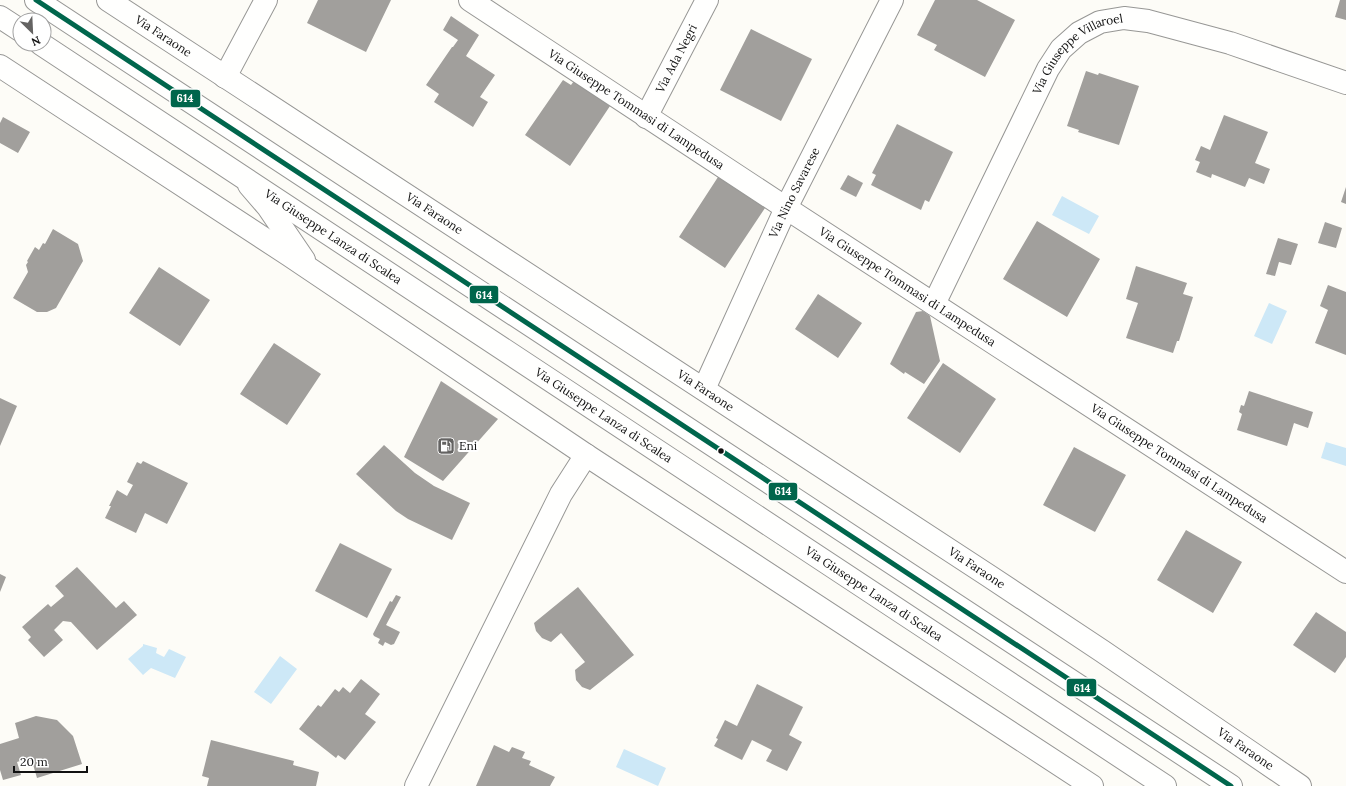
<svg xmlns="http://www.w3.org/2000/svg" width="1346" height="786" font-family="Lora,serif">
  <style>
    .water { fill: #cde8f7 }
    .building { fill: #a19f9c }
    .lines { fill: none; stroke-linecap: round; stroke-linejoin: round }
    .minor-casing { stroke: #979795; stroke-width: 24 }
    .tertiary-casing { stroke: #979795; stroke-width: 24 }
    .minor { stroke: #fffffe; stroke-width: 22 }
    .tertiary { stroke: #fffffe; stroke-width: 22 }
    .bus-1-casing { stroke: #fff; stroke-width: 8 }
    .bus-1 { stroke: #00664c; stroke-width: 5 }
    .bus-dot { fill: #111; stroke: #fff; stroke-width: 1.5 }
    .labels { text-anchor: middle; stroke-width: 4; stroke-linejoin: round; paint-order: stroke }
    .street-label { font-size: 12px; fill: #111; stroke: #fff }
    .poi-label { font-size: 12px; fill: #111; stroke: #fff; text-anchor: start }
    .line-badge { stroke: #fff; stroke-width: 1.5 }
    .badge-label { font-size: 11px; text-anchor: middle; font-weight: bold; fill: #fff }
  </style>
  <rect width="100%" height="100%" fill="#fdfcf7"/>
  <path class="water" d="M1062,196L1099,216L1089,234L1052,215Z
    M1269,303L1287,311L1272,344L1254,336Z
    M1326,442L1346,448V466L1321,458Z
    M143,644L157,648L156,653L164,657L169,649L186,657L175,678L151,668L143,675L128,659L143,646Z
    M280,656L297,669L271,704L254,692Z
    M624,749L666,768L658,786L616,767Z"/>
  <path class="building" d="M318,0H391L366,52L307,23Z
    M935,0H977L1015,20L985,77L934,50L937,45L917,35Z
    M1340,0H1346V20L1335,17Z
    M451,16L479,35L466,56L495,75L480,97L488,102L473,127L434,102L439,94L426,85L452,47H453L458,40L443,30Z
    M751,29L812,59L781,121L720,90Z
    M1086,71L1098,75L1099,73L1139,86L1119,145L1078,132L1079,130L1067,126Z
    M563,80L571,85L574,81L610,106L570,166L525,135Z
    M1224,115L1268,132L1255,163L1270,169L1264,184L1249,178L1245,187L1212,174L1211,178L1196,172L1200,162L1195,160L1201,146L1210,150Z
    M3,117L30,132L18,153L0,143V123Z
    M897,124L953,152L929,202L925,200L921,210L871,185L876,175L872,173Z
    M848,175L863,183L856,197L840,189Z
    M718,177L765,208L725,268L679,237Z
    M1346,187V204L1341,202Z
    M1037,221L1100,259L1067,317L1003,279Z
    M1325,222L1342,228L1336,248L1318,243Z
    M53,229L78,244L83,261L56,308L47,312H37L13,298L28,272L26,265L28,262L27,261L35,247L39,250L43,243L45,244Z
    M1278,238L1298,244L1291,265L1279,262L1275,276L1266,274Z
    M1136,266L1187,283L1183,294L1193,297L1179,341H1177L1173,353L1126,338L1138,303L1126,299Z
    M159,267L210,300L180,346L129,313Z
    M1328,285L1346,292V355L1315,343L1328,310L1320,306Z
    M818,294L862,323L838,358L795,329Z
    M923,311L930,316L940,361L924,384L905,372L904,374L890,364L916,312Z
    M274,343L321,374L287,425L240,394Z
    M943,363L996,399L960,453L907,418Z
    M441,381L498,419L443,481L404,457Z
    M1249,391L1313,412L1308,428L1294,423L1287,446L1237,430L1242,414L1239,412L1241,405L1244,406Z
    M0,398L17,406L0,446Z
    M384,445L415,473L434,486L470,503L452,540L408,519L396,511L356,474Z
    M1074,447L1126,475L1095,532L1043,505Z
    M143,461L188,483L167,524L145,513L136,533L105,518L111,506H109L117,490L127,496L133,485L127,482L137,462L141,464Z
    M1186,530L1242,562L1213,613L1157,580Z
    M340,543L392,569L367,618L315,591Z
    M77,567L116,608L124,601L137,615L97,650L71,622L63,621L54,630L63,640L44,657L28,640L31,637L22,627L48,604L51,607L64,596L55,586Z
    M0,574L6,577L0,592Z
    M578,587L634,655L590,690L582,687L576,680L575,670L585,662L561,633L551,642L542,638L536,631L534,623Z
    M396,595L401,597L386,625L400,632L394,644L391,645L385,642L383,646L378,643L380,639L374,636L373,634L390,601L392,602Z
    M1316,612L1346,632V657L1335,673L1293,645Z
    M361,679L380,694L365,714L376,722L345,760L338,755L336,758L299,729L318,705L321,707L335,689L339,692L343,687L350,693Z
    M757,684L803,707L789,735L802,742L787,771L766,761L772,750L752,740L742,760L714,746L718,739L716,738L725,720L737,726Z
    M36,716L57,720L73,736L82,764L37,778L32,761H27L26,759L17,762L21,775L3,780L0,770V744L19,738L15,723Z
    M211,740L294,761L293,765L319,772L316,786H207L209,778L202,776Z
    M494,745L509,752L512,747L525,752L522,758L531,761L529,765L555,777L550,786H476Z"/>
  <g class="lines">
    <defs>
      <g id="minor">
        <path id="s1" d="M108,0L989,576L1102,651L1300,786"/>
        <path id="s2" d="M470,0L786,208L1346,572"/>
        <path d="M0,66L289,255L586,455L1092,786"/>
        <path d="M225,77L266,0"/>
        <path id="s3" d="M646,117L707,0"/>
        <path d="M249,185L268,207L304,260"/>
        <path id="s4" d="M934,304L1048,69L1061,49L1079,33L1100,22L1124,18L1148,21L1230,43L1346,83"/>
        <path id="s5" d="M704,389L786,208L892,0"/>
        <path d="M416,786L561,494L586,455"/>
      </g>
      <g id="tertiary">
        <path d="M36,0L1231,786"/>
        <path d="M0,17L20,30"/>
        <path id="s6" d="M41,44L1165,786"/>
      </g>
    </defs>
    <use href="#minor" class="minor-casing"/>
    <use href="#tertiary" class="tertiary-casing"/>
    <use href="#minor" class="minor"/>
    <use href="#tertiary" class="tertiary"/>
    <defs>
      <path id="bus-1" d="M36,0L1231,786"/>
    </defs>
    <use href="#bus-1" class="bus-1-casing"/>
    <use href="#bus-1" class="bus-1"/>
  </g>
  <defs>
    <symbol id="fuel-square" viewBox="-11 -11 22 22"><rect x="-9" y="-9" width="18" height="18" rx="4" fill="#646362" stroke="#fff"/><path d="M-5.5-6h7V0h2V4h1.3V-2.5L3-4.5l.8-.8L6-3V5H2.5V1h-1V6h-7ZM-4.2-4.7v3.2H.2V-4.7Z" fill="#fff"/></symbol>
  </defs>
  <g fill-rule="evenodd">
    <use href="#fuel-square" x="436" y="436" width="20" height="20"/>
  </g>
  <circle class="bus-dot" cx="721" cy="451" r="3.5"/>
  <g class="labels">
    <g class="street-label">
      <text dy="4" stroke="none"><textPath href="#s1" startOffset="66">Via Faraone</textPath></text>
      <text dy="4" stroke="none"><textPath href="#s3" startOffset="66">Via Ada Negri</textPath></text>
      <text dy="4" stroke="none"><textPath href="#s4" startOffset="295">Via Giuseppe Villaroel</textPath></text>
      <text dy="4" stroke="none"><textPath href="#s2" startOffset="199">Via Giuseppe Tommasi di Lampedusa</textPath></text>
      <text dy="4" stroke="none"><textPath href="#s5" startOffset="216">Via Nino Savarese</textPath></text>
      <text dy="4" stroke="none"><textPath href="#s1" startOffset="390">Via Faraone</textPath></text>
      <text dy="4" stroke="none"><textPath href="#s6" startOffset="350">Via Giuseppe Lanza di Scalea</textPath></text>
      <text dy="4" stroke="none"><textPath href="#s2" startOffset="523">Via Giuseppe Tommasi di Lampedusa</textPath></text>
      <text dy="4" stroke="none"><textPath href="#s1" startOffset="714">Via Faraone</textPath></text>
      <text dy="4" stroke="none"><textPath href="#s6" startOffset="674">Via Giuseppe Lanza di Scalea</textPath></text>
      <text dy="4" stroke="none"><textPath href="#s2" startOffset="847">Via Giuseppe Tommasi di Lampedusa</textPath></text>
      <text dy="4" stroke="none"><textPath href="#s1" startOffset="1038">Via Faraone</textPath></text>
      <text dy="4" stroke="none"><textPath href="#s6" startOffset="998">Via Giuseppe Lanza di Scalea</textPath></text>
      <text dy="4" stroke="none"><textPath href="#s1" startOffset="1362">Via Faraone</textPath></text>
    </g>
    <g class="poi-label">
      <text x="459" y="450">Eni</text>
    </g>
  </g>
  <g class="line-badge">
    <rect x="170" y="89" width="31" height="19" rx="4" fill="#00664c"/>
    <rect x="469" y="285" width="30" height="19" rx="4" fill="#00664c"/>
    <rect x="768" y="482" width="30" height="19" rx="4" fill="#00664c"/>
    <rect x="1066" y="678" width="31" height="19" rx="4" fill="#00664c"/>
  </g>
  <g class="badge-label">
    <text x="185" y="102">614</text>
    <text x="484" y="299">614</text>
    <text x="783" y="495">614</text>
    <text x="1082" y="692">614</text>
  </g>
  <g transform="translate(32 32) rotate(156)"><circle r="19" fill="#ffffff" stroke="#a0a0a0"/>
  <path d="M0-3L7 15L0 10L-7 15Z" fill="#646362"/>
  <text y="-6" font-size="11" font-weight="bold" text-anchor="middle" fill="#111111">N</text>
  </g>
  <path d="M14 766v6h73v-6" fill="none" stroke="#111111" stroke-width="2"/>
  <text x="20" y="766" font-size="12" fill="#111111" stroke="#ffffff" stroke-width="3" paint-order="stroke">20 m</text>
</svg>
